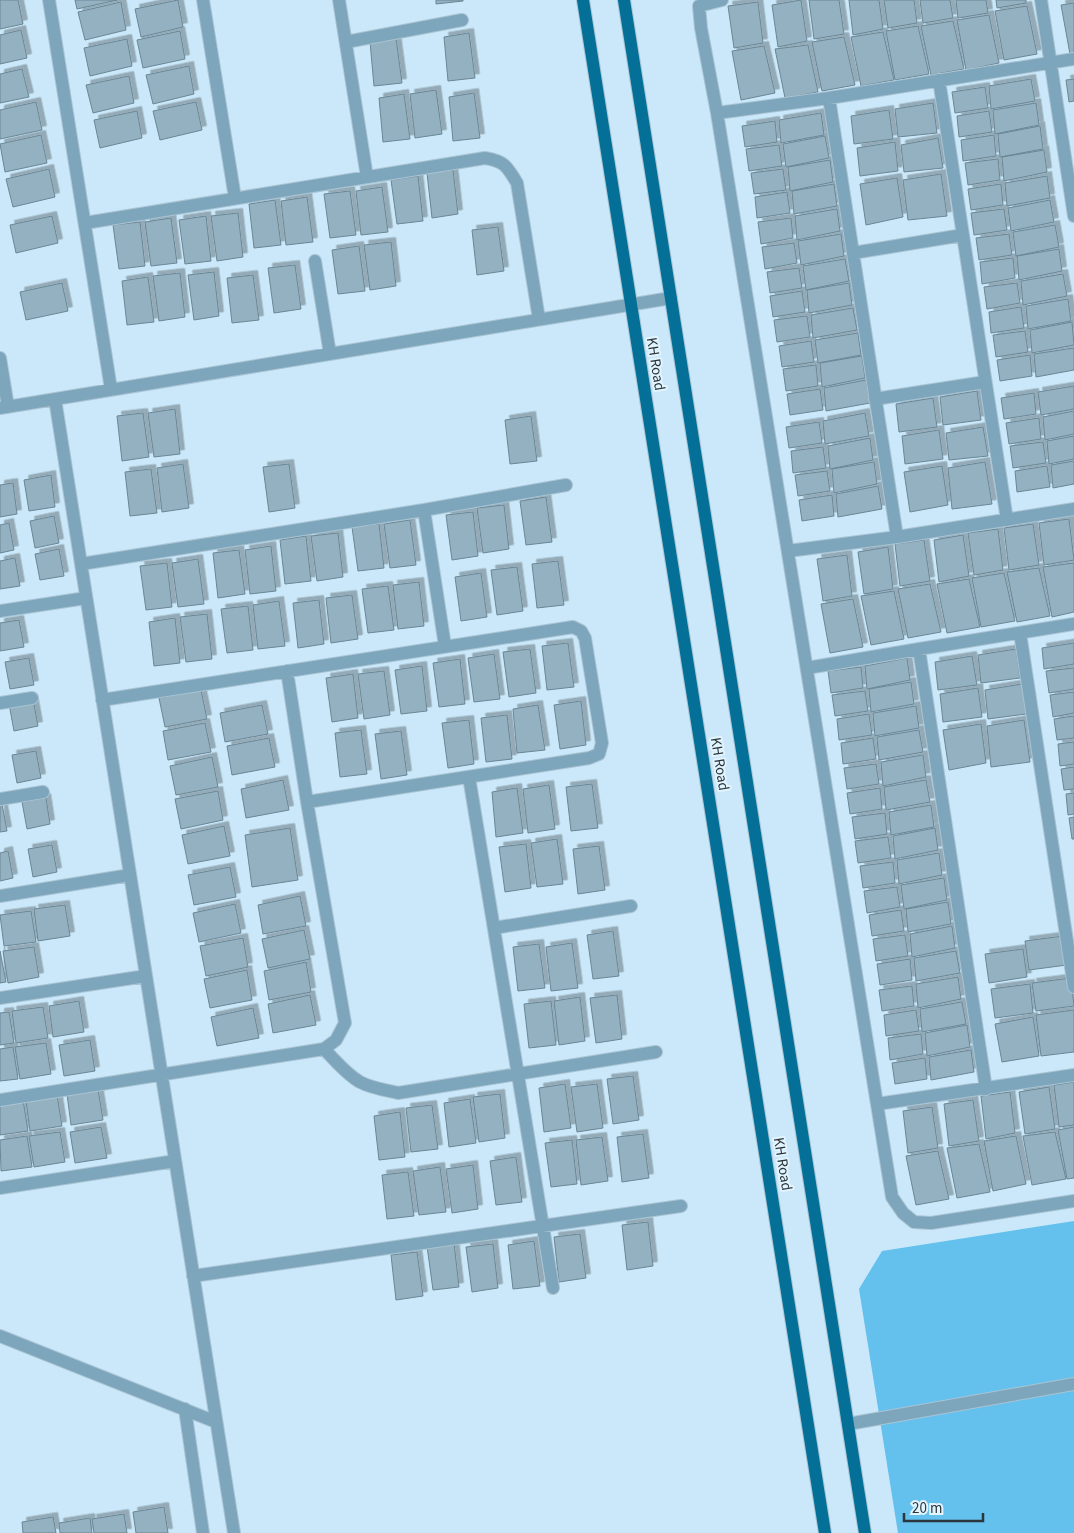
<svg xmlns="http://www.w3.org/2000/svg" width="1074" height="1533" font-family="'Source Sans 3',sans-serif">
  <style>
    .green { fill: #64c0ed }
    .building { fill: #94b1c1; stroke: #6a8695; filter: url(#shadow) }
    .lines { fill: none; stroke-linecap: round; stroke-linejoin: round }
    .minor-casing { stroke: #aac4d3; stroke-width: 14 }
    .major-casing { stroke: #aac4d3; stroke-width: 14 }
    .minor { stroke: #7da6bc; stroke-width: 12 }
    .major { stroke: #047097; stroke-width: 12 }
    .labels { text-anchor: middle; stroke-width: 4; stroke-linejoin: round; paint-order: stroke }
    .street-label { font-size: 15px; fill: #2b363d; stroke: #e2f4fe }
  </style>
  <defs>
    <filter id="shadow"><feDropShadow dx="4.5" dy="-4.5" stdDeviation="0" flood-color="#0004"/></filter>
  </defs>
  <rect width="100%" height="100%" fill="#cae8f9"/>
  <path class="green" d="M1074,1221V1533H898L859,1289L882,1251Z"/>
  <path class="building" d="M0,0H18L23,24L0,29Z
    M75,0H117L77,9Z
    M178,0L183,27L141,37L135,9Z
    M436,0H463V1L436,4Z
    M801,0L807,41L778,47L772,5Z
    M809,0H839L844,34L814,39Z
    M849,0H879L883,29L853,35Z
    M884,0H914L917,23L888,28Z
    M920,0H950L953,18L923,23Z
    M956,0H986L988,13L958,18Z
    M996,0H1026V3L997,8Z
    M121,2L126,30L85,40L78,12Z
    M758,2L763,43L734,48L728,6Z
    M1074,3V53L1070,54L1061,5Z
    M1027,6L1037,54L1004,60L995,11Z
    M989,15L999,63L966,70L957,20Z
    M953,21L964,69L931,75L921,26Z
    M918,26L929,74L895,80L886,31Z
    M21,30L27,58L0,64V35Z
    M180,31L185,59L143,68L137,40Z
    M883,32L894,80L861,86L851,37Z
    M469,33L475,78L448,81L444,37Z
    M844,37L855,85L822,91L812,42Z
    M396,38L402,83L374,86L370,42Z
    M127,39L132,66L90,76L84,48Z
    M808,45L818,92L785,98L775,49Z
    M764,46L775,93L741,100L732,51Z
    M189,66L194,94L153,104L146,75Z
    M22,69L29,97L0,103V74Z
    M129,76L134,103L93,113L86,85Z
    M1031,79L1035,101L991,109L989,86Z
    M1074,79V101L1069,102L1066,80Z
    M985,87L988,108L955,113L952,92Z
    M436,90L442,134L415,138L410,94Z
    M474,93L480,138L453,141L449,97Z
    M404,94L410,139L383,142L379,98Z
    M36,102L42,130L0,139V110Z
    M196,102L202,130L160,140L153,111Z
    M933,103L937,133L898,137L895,109Z
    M1036,103L1039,125L995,134L993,110Z
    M889,110L893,139L854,144L851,116Z
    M137,111L142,138L100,148L94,120Z
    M989,111L992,132L959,137L957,116Z
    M821,113L824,135L781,143L779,120Z
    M775,121L777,142L745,147L742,126Z
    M1040,126L1043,149L1000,157L998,134Z
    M41,135L47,163L5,172L0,144Z
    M994,135L996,156L963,161L961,140Z
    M825,136L829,158L786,167L783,144Z
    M938,138L943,168L904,172L901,145Z
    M895,142L898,171L860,176L857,148Z
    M779,145L782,166L749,171L746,149Z
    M1044,150L1047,172L1004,181L1002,157Z
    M998,159L1000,180L968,185L965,163Z
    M830,160L833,182L790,191L788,167Z
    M49,169L55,197L13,207L6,179Z
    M783,169L786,190L754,194L751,173Z
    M453,170L458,214L432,218L427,173Z
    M941,174L947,216L908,220L903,180Z
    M418,176L423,221L397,224L391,180Z
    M1047,176L1050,198L1007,206L1005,183Z
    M897,178L903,217L866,225L860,184Z
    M834,184L837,206L794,214L792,191Z
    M1001,184L1003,205L971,210L968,189Z
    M382,187L388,232L361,235L356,191Z
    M350,191L356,235L330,238L324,194Z
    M787,192L790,213L757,218L755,197Z
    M307,197L313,242L286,245L281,201Z
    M275,200L281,245L254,248L249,204Z
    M1050,200L1054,222L1011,231L1008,208Z
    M837,209L840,231L797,240L795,216Z
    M1004,209L1007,230L974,235L971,213Z
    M238,213L243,257L217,261L211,216Z
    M52,216L58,243L16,253L10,225Z
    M206,216L211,261L185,264L179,220Z
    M171,218L177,263L151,266L145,222Z
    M791,218L793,238L761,244L758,222Z
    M140,222L145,266L119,269L113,225Z
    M1055,225L1059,247L1016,256L1013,232Z
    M498,227L504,271L477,275L472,230Z
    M841,234L844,256L801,265L798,241Z
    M1009,234L1012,255L979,260L976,238Z
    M391,242L396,286L370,290L364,245Z
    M794,243L797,263L765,269L762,247Z
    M359,246L365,291L338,294L332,250Z
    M1059,249L1062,271L1019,280L1017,256Z
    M1013,258L1015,278L982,284L980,262Z
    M845,259L849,281L806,290L803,266Z
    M295,265L301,309L274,313L268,268Z
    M799,268L802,288L770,293L767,272Z
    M214,272L219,316L194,320L188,275Z
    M180,273L185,317L159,321L153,276Z
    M1063,274L1067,296L1023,305L1021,281Z
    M253,275L259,320L232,323L227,278Z
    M148,277L154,322L127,325L122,281Z
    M62,283L68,311L26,320L20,292Z
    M849,283L852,305L809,313L807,290Z
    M1017,283L1020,303L987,309L984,287Z
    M802,291L805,312L773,317L770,296Z
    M1068,299L1071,321L1028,329L1026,306Z
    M1021,307L1024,328L991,333L989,312Z
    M853,308L857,330L813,338L811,315Z
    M807,316L810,337L777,342L774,320Z
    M1072,322L1074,345L1032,353L1030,330Z
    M1025,331L1028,352L996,357L993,335Z
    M858,333L861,355L818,363L815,340Z
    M811,341L814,362L782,367L779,346Z
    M1074,348V370L1036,377L1034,354Z
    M1030,355L1032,376L1000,381L997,360Z
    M862,356L865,378L822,387L820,363Z
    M816,365L818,386L786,391L783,369Z
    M866,380L870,403L826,411L824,388Z
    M1074,386V409L1041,415L1038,392Z
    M820,389L823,410L790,415L787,394Z
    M977,391L981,420L943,425L940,397Z
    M1034,393L1036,414L1004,419L1001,398Z
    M933,398L937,427L899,432L896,404Z
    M175,409L180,454L154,457L148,413Z
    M1074,411V434L1045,440L1043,417Z
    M143,413L149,457L122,461L117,416Z
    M865,413L869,436L825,444L823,421Z
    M531,416L537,461L510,464L505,420Z
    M1039,418L1041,439L1009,444L1006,423Z
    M819,422L822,443L789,448L786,427Z
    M983,427L988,456L949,460L946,433Z
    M939,430L943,459L905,464L902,436Z
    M1074,436V459L1049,464L1047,441Z
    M870,438L873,460L830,469L828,446Z
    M1043,442L1046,463L1013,468L1010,446Z
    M823,447L826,468L793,473L791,451Z
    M1074,461V484L1053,488L1051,465Z
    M874,462L877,484L834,493L832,469Z
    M985,462L992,504L952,509L948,468Z
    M183,464L189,508L162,512L157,468Z
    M289,464L295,508L269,512L263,467Z
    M942,466L948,505L910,512L904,472Z
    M1047,466L1050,487L1017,492L1015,471Z
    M151,469L157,513L130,516L125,472Z
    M827,471L830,491L798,496L795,475Z
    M51,475L55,507L29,511L24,480Z
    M13,483L17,514L0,517V485Z
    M878,486L882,509L838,517L836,494Z
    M832,495L834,516L802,521L799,500Z
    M546,497L552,542L526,545L520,501Z
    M504,505L509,549L483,553L477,508Z
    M473,512L478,556L452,560L446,515Z
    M54,516L59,543L35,548L30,521Z
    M1069,519L1074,560L1044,565L1039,523Z
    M410,520L416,565L390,568L384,524Z
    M9,523L14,550L0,553V525Z
    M379,524L384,568L358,571L352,527Z
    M1033,524L1039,565L1009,570L1004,528Z
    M998,529L1003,570L974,575L968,533Z
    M338,533L343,577L317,581L311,536Z
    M963,535L969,576L939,582L934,540Z
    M306,536L311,581L285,584L280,540Z
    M924,540L930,581L900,586L895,544Z
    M271,546L276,591L250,594L245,550Z
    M888,547L893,589L864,594L858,552Z
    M59,549L64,576L40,580L35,554Z
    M239,550L245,594L218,598L213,553Z
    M847,555L852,596L823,601L817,559Z
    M15,558L20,586L0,589V561Z
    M198,559L204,604L178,607L172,563Z
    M558,561L564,605L537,608L532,564Z
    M167,563L172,607L146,610L140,566Z
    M1074,563V612L1052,617L1043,567Z
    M517,567L523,611L497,615L491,570Z
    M1039,568L1050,616L1017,622L1007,572Z
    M481,573L487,617L461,621L455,577Z
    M1004,573L1015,621L981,627L972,578Z
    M969,579L980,627L947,633L937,584Z
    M419,582L424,626L398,629L393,585Z
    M930,584L941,632L908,638L898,589Z
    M388,586L394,630L368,633L362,589Z
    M894,591L904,639L871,645L861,596Z
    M352,595L358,639L331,643L326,598Z
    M853,599L863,647L830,653L821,604Z
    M319,600L324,644L298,648L293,603Z
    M279,601L285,646L258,649L253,605Z
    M248,606L253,650L227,653L221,609Z
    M207,614L212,659L186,662L180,617Z
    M175,618L180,663L154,666L149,622Z
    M19,620L24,647L0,651V623Z
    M568,643L574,687L547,690L542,646Z
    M1074,643V664L1044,669L1042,648Z
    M530,649L536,693L509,697L503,652Z
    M1016,649L1020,678L981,683L978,655Z
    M494,654L500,699L474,702L468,658Z
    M972,656L977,685L938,690L935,662Z
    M29,658L34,685L10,689L5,662Z
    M907,658L910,680L867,689L865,666Z
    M460,659L465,704L439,707L433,663Z
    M422,666L427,711L401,714L395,670Z
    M861,667L863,688L831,693L828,671Z
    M1074,668V689L1049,693L1046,671Z
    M384,671L390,715L364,719L358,674Z
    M353,674L358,718L332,722L326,678Z
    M911,682L914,704L871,712L869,689Z
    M1022,684L1026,714L988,719L985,690Z
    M978,688L982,717L943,722L940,694Z
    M201,690L207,719L165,727L159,698Z
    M865,691L868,711L835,716L832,695Z
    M1074,692V713L1053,717L1050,695Z
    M33,699L38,726L14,731L9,704Z
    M581,701L586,745L560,749L554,705Z
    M262,705L268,734L225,742L220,713Z
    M538,705L545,750L517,753L513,709Z
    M916,706L919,728L875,736L873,713Z
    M869,714L872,735L839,740L837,719Z
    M507,715L512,759L486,762L481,718Z
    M1074,716V738L1057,740L1054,719Z
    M469,720L474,764L448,768L442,723Z
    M1024,720L1030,762L991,767L987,726Z
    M205,723L211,752L168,760L163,731Z
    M981,724L986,763L949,770L943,730Z
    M361,730L367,774L340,777L335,733Z
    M919,730L923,752L879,760L877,737Z
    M401,731L407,775L381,779L375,734Z
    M269,738L275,767L232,775L227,746Z
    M873,738L876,759L843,764L841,743Z
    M1074,742V764L1060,766L1058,744Z
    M36,751L41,778L17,783L12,755Z
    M923,755L926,777L883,786L881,762Z
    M212,757L218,787L176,795L170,766Z
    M876,764L879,784L847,789L844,768Z
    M1074,767V789L1064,790L1061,769Z
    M283,780L289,810L246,818L241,789Z
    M926,780L930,802L886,810L884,787Z
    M592,784L598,828L571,831L566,787Z
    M549,785L555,829L528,833L523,789Z
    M517,788L523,833L496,837L492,792Z
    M880,788L882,809L850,814L847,793Z
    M218,791L223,820L181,829L175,799Z
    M1074,793V814L1068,815L1066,794Z
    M46,798L50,824L27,829L22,802Z
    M0,804H2L7,831L0,832Z
    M931,805L934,827L891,835L889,812Z
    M885,813L887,834L855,839L852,817Z
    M1074,817V839H1072L1069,818Z
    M224,826L230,856L188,864L182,835Z
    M290,828L298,880L252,887L245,835Z
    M935,828L938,850L895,859L893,836Z
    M888,837L891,858L858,863L855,841Z
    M557,839L563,884L537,887L531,843Z
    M526,844L531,888L505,892L499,847Z
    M52,845L57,872L33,877L28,849Z
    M599,846L605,890L578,894L573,849Z
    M8,851L13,878L0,881V853Z
    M939,853L942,875L899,884L897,860Z
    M893,862L895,883L863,888L860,866Z
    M230,867L236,897L194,905L188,875Z
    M944,878L947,900L904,909L901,885Z
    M897,887L900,907L867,913L864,891Z
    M300,896L306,926L263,934L258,905Z
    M948,902L951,924L908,932L906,909Z
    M235,904L241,933L199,942L193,913Z
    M65,905L70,936L38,941L34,909Z
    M901,910L904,931L872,936L869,915Z
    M31,911L36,942L4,946L0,915Z
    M952,926L955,948L912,957L910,934Z
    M304,930L310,959L268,968L262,939Z
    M613,931L619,976L593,979L587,935Z
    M905,935L908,956L876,961L873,939Z
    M1064,936L1067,965L1029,970L1025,941Z
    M243,938L248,967L206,976L200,946Z
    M572,943L578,988L551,991L546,947Z
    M539,944L545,988L518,991L513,947Z
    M34,947L39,977L8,983L3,951Z
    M1023,949L1027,977L989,983L985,954Z
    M0,951L6,982L0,983Z
    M956,951L960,973L916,981L914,958Z
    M910,959L912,980L880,985L877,964Z
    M306,962L311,992L269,1000L264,971Z
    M247,970L252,1000L210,1008L204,979Z
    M958,977L961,999L918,1008L916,984Z
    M1071,978L1074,1006L1036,1011L1032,983Z
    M1030,984L1033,1013L995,1018L991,989Z
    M912,986L914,1006L882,1011L879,990Z
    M310,995L316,1025L273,1033L268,1004Z
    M617,995L622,1039L596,1043L590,998Z
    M580,997L585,1041L559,1045L554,1001Z
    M79,1001L84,1032L53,1037L49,1006Z
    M551,1001L556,1045L529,1048L524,1004Z
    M962,1002L966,1024L922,1032L920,1009Z
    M43,1007L48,1038L16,1043L12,1011Z
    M253,1008L259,1038L217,1046L211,1017Z
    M916,1010L919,1031L886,1036L884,1015Z
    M1074,1010V1052L1041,1056L1036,1015Z
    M9,1012L14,1043L0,1045V1013Z
    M1033,1017L1039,1056L1002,1062L995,1024Z
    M967,1025L970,1047L927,1056L925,1033Z
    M921,1034L923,1054L890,1060L888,1038Z
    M90,1040L95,1071L64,1076L59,1045Z
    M46,1043L51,1074L20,1079L15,1047Z
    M13,1047L18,1079L0,1081V1049Z
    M971,1050L974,1072L931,1080L929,1057Z
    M925,1058L927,1079L895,1084L892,1063Z
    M633,1076L639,1120L613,1124L607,1079Z
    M1074,1082V1125L1059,1127L1054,1085Z
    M565,1084L571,1128L544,1132L539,1088Z
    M597,1084L603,1128L577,1132L571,1087Z
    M1049,1087L1055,1129L1025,1134L1019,1092Z
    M98,1089L103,1120L71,1125L67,1094Z
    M1010,1092L1015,1133L986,1139L981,1096Z
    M500,1094L505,1138L479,1142L473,1097Z
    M57,1095L62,1126L30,1131L26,1100Z
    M470,1099L476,1143L449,1147L444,1103Z
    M23,1100L28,1131L0,1135V1104Z
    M973,1100L979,1141L949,1146L944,1104Z
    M432,1105L438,1149L411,1152L406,1108Z
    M932,1107L938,1148L908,1153L903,1111Z
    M400,1112L405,1157L379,1160L374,1116Z
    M101,1127L107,1158L75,1163L70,1132Z
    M1074,1127V1178L1067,1179L1058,1130Z
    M60,1132L65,1162L34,1167L29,1136Z
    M1055,1132L1066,1179L1032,1185L1023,1136Z
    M643,1134L649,1178L622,1182L617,1137Z
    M27,1136L32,1167L1,1171L0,1140Z
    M1016,1136L1026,1184L993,1191L984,1141Z
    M602,1137L608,1181L581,1185L576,1140Z
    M572,1140L577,1184L551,1187L545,1143Z
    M979,1144L990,1192L957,1198L947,1148Z
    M938,1151L949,1199L916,1205L906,1156Z
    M516,1157L522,1202L496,1205L490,1161Z
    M473,1165L478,1209L452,1213L446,1169Z
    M440,1167L446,1212L419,1215L413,1171Z
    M408,1172L414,1216L387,1219L382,1175Z
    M648,1222L653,1266L627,1270L622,1225Z
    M580,1234L586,1278L559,1282L554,1237Z
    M534,1241L540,1286L513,1289L508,1245Z
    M454,1243L459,1287L433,1290L427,1246Z
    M493,1244L498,1288L472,1292L466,1247Z
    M417,1252L423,1296L396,1300L391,1255Z
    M164,1507L168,1533H136L133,1512Z
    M124,1514L127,1533H94L92,1519Z
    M53,1517L56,1533H23L22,1522Z
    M90,1518L92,1533H60L59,1523Z"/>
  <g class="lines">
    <defs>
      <path id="minor" d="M49,0L111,389
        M203,0L235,198
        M339,0L367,177
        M722,0L699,6L701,28L717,113L829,98L1074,59
        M1041,0L1074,216
        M346,42L462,20
        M939,80L1007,520
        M829,98L897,537
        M717,113L892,1197L903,1213L914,1222L931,1223L1074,1201
        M85,223L485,158C504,161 507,166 517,183L539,319
        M853,253L963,235
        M315,261L330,354
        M0,358L8,407
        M55,399L234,1533
        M875,399L985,382
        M0,408L671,298
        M424,510L566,485
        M788,551L897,537L1074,509
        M81,564L424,510L445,646
        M0,611L86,598
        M1020,633L1074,987
        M919,649L986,1089
        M807,668L919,649L1074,624
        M102,700L573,627L581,631L585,638L602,743L599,754L589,758L307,802
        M0,703L32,698
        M469,777L553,1288
        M0,799L43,792
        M0,896L130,875
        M494,928L631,906
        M0,998L146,976
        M324,1049C335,1060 346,1074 360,1082C371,1088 385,1090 398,1093L656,1052
        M0,1100L324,1049L336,1040L345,1023L307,802L287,671
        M877,1104L1074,1075
        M0,1188L175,1161
        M193,1276L681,1206
        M0,1336L216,1422
        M185,1409L203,1533
        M848,1424L1074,1384"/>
      <path id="major" d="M583,0L825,1533
        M624,0L865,1533"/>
    </defs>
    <use href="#minor" class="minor-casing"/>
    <use href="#major" class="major-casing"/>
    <use href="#minor" class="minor"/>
    <use href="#major" class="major"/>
  </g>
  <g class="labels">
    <g class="street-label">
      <text transform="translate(656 364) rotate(81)" y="5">KH Road</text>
      <text transform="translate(720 764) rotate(81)" y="5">KH Road</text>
      <text transform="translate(783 1164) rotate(81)" y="5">KH Road</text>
    </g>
  </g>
  <path d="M904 1513v8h79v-8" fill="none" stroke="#2b363d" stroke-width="2.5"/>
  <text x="912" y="1513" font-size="15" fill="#2b363d" stroke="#e2f4fe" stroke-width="4" paint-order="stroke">20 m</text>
</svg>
